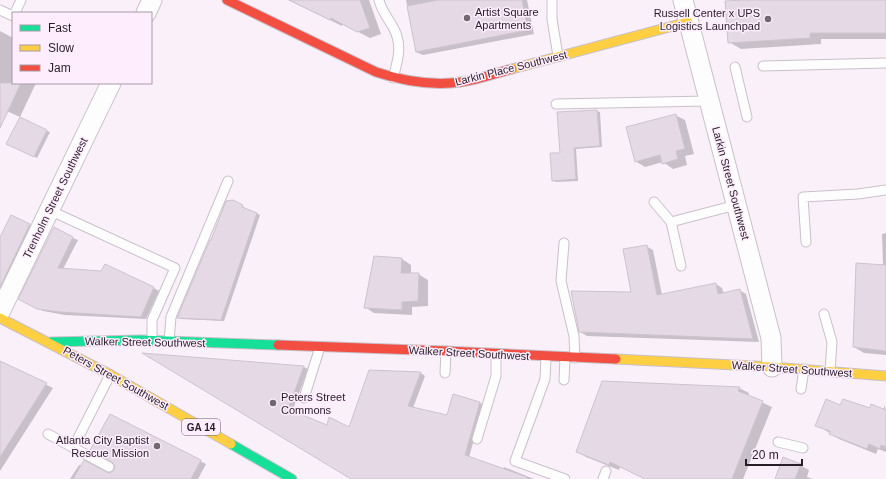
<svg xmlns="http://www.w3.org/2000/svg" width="886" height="479" font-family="Arial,sans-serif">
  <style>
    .shadow { fill: #0003 }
    .building { fill: #e6d9e6; stroke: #cdc3cd }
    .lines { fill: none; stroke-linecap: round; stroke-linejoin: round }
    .lane-casing { stroke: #c9c0ca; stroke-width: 11 }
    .street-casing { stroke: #c9c0ca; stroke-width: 21 }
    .fast-casing { stroke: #c9c0ca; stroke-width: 11 }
    .slow-casing { stroke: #c9c0ca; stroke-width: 11 }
    .jam-casing { stroke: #c9c0ca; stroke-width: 11 }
    .lane { stroke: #fefdfe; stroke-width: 9 }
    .street { stroke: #fefdfe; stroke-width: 19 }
    .fast { stroke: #16e098; stroke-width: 9 }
    .slow { stroke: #ffcf43; stroke-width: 9 }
    .jam { stroke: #f24e42; stroke-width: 9 }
    .poi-dot { fill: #716871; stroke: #fdedfd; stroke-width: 1.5 }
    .labels { text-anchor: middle; stroke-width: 3; stroke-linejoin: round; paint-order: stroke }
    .shield { fill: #fdedfd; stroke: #675c67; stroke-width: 1 }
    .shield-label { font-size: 10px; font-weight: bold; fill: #271e27 }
    .poi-label { font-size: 11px; fill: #271e27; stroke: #fdedfd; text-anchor: start }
    .street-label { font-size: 11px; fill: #271e27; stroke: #fdedfd }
  </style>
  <rect width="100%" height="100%" fill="#faf0fa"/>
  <path class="shadow" d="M288,0H369L381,34L370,38L343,24L342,26Z
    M406,0H527L534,34L423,55L416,52Z
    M761,0H886V39H821V44L741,49L729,42Z
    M0,31L13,38V83H36L20,117L0,108Z
    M597,111L600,112L602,147L576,149L578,181L556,182L553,180L561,154L558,113Z
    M675,115L685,120L694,154L685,156L687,165L673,169L663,162L645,167L635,161Z
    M47,131L50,132L37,158L11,145Z
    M242,206L245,208V209L260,215L224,321L181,319L178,317Z
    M29,225L41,232L11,295L0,289V240Z
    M886,233V355L864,353L854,347L883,266L882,234Z
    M73,238L78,240L63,269L154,288L159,291L146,319L65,315L43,311L24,302Z
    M646,246L653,250L662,295L716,284L722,288L724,294L739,290L746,294L759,342L587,336L580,332L632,293Z
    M402,259L411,265V274H418L428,280V306L412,307V315L374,313L365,307Z
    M146,354L304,367L308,369L292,412L327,426L350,428L369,371L421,373L425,376L413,408L448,416L480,403L484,405L469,457L503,469L504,467L534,479H353Z
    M0,362L53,388L0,471Z
    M739,388L749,393L748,396L772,407L743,479H645L620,467L619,470L586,457L577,451Z
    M885,405L886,452L878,449L876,454L839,439L817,425L841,406L883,410Z
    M110,416L206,464L198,479H70L79,465L110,474L115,471L116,466Z
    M800,465L809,470L807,477L813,479H776Z"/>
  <path class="building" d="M289,0H360L370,28L357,32L331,18L330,20Z
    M438,0H522L528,30L416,52L407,6Z
    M744,0H886V33H810V38L728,43L725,1Z
    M0,83H21L0,128Z
    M597,110L600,146L574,148L576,179L552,181L550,153H560L557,112Z
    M676,114L685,149L676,151L678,159L662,164L660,155L635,162L626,127Z
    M20,117L47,130L34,157L6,144Z
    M233,200L243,205L242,207L257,213L221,320L177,318L210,240H211L226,201Z
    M11,215L30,224L0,287V237Z
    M54,227L73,237L58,268L101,271L105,264L154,287L141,317L60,312L37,309L18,299Z
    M647,245L657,295L716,283L718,294L740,289L753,339L579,332L571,291L631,292L623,249Z
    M374,256L402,258L401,273H419L418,301L402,302V310L364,308Z
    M856,263L886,265V351L853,347Z
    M142,353L304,366L288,409L327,425L329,417L349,427L369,370L421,372L408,406L447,415L453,394L480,402L465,455L527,477V479H351Z
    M0,361L47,383L0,457Z
    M602,381L740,387L738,391L763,401L732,479H645L610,462L609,465L576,452Z
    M826,399L840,405L843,399L870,408L871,404L886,410V447L881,445L880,449L869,444L867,449L829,434L830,431L815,426Z
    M110,414L201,460L191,479H73L84,460L107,472L110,473L114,470L115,466L112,462L90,450Z
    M783,457L801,464L795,479H775Z"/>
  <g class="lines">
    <defs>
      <path id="lane" d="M379,0C381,10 388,18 393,27C403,45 398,60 393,78
        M552,0V19L558,56
        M0,10L13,16
        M15,13L21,0
        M763,66L886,63
        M735,67L747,117
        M556,104L709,101
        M654,202L671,222L736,205
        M49,210L175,268L152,320V341
        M671,222L681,266
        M806,242L803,197L858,194L886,190
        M564,243L561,281L574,336L575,358
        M824,314L832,342L830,371
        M169,341L171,317L228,181
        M546,357L545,379L515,461L565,479
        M445,373L446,351
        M564,380L565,358
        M801,389L804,369
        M304,398L320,347
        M48,434L109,467
        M477,439L496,376V354
        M778,442L803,448
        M73,448L110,375
        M603,479L606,471"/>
      <path id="street" d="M683,0L771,338L772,367
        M146,13L152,0
        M0,312L111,83"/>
      <path id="fast" d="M51,342L140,340L278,345
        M231,444L292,479"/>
      <path id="slow" d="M512,69L688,22
        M0,318L111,375L231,444
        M616,359L772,367L886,376"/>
      <path id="jam" d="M227,0L376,72C403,81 432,86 461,82C478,80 496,73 512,69
        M278,345L446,351L616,359"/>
    </defs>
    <use href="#lane" class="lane-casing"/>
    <use href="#street" class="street-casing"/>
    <use href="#fast" class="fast-casing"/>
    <use href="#slow" class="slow-casing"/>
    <use href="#jam" class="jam-casing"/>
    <use href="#lane" class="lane"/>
    <use href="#street" class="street"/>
    <use href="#fast" class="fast"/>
    <use href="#slow" class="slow"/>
    <use href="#jam" class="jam"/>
  </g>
  <g class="poi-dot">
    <circle cx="467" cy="18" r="4"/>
    <circle cx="768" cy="19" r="4"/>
    <circle cx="273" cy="403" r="4"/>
    <circle cx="157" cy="446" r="4"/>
  </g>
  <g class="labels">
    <rect class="shield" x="182" y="419" width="38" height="16" rx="3"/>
    <g class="shield-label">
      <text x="201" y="431">GA 14</text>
    </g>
    <g class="poi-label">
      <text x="475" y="16">Artist Square<tspan x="475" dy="13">Apartments</tspan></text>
      <text x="760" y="17" text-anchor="end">Russell Center x UPS<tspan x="760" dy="13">Logistics Launchpad</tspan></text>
      <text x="281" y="401">Peters Street<tspan x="281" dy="13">Commons</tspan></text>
      <text x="149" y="444" text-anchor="end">Atlanta City Baptist<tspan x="149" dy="13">Rescue Mission</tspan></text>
    </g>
    <g class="street-label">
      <text transform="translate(511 68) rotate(-14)" y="4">Larkin Place Southwest</text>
      <text transform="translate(731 183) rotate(75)" y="4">Larkin Street Southwest</text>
      <text transform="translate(55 198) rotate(-64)" y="4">Trenholm Street Southwest</text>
      <text transform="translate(145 342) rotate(1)" y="4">Walker Street Southwest</text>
      <text transform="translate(469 353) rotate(3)" y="4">Walker Street Southwest</text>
      <text transform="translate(792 369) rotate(4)" y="4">Walker Street Southwest</text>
      <text transform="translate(116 378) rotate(29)" y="4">Peters Street Southwest</text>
    </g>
  </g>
  <rect x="12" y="12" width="140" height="72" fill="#fdedfd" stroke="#a79aa7"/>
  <rect x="20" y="25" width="20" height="6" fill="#16e098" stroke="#a79aa7"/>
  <text x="48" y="32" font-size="12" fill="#271e27">Fast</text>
  <rect x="20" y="45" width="20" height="6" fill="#ffcf43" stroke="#a79aa7"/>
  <text x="48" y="52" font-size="12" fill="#271e27">Slow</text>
  <rect x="20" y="65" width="20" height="6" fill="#f24e42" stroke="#a79aa7"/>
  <text x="48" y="72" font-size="12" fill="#271e27">Jam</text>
  <path d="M746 459v6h56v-6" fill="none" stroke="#271e27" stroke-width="2"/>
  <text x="752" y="459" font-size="12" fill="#271e27" stroke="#fdedfd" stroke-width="3" paint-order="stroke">20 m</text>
</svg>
